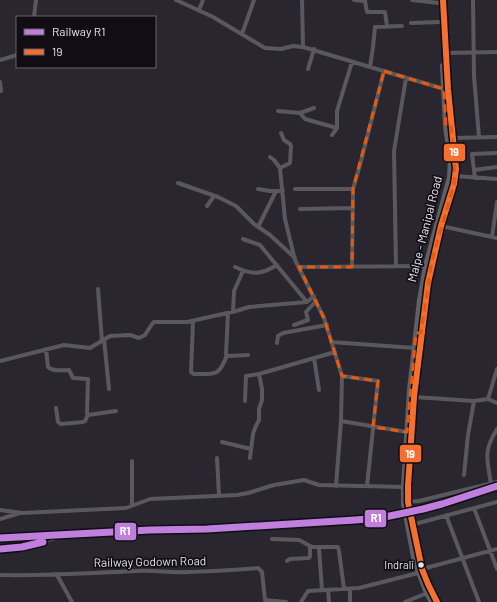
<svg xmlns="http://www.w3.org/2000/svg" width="497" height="602" font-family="Barlow,sans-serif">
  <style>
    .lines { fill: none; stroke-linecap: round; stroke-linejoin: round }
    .minor { stroke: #59595d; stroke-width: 4 }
    .highway { stroke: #605f66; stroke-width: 6 }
    .rail-casing { stroke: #66656a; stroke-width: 2.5 }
    .rail { stroke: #100d15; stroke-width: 1; stroke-dasharray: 3; stroke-linecap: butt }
    .bus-1-casing { stroke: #100d15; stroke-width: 9 }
    .bus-1 { stroke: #f46f30; stroke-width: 6 }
    .rail-1-casing { stroke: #100d15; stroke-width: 10 }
    .rail-1 { stroke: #c07fdc; stroke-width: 7 }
    .marked { fill: none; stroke: #e8590c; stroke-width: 3; stroke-dasharray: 8 5; stroke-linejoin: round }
    .bus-dot { fill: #e8e3ef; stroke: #100d15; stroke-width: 1.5 }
    .labels { text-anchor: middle; stroke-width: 3.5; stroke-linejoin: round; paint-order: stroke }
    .bus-label { font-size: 11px; fill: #e8e3ef; stroke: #100d15; text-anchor: end }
    .street-label { font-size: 12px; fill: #e8e3ef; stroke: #100d15 }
    .line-badge { stroke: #100d15; stroke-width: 1.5 }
    .badge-label { font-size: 11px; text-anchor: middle; font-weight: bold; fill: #fff }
  </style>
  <rect width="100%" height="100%" fill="#2a262f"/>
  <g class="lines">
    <path class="minor" d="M176,0L213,17L265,48L281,49L293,46L303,47L444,89
      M302,0L303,47
      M354,0L365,1L367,12H385L387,26
      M412,0L439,3
      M473,0L474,76L479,137
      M199,10L203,0
      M34,17L36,0
      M411,23L440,22
      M242,34L254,0
      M446,53L497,52
      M0,60L17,55
      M370,67L373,47L375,27L402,26
      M308,69L314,49
      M0,82L1,91
      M278,111L300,113L305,119L337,128
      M300,113L314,108
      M332,135L337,128V111L352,62
      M453,138L497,137
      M270,157L274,160L280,168L285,219L295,260L324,318L342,376L341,421L336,486
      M280,168L290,163L291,146L290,144L284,140L281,133
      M474,170L497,167
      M455,176L497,179
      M475,178L472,154L497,153
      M178,183L218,197L236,206L254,224L270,235L295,258
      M258,189L270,191H283
      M295,189H353
      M207,206L214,196
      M300,209L353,208
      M441,226L497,238
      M258,227L276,191
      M492,237L497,202
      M243,239L260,245L307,302
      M396,265L394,151L406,78
      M235,267C252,275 261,275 277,265
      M299,267L426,266
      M352,267L353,189L360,165L384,71
      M98,289L102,341
      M233,312L234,291L243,271
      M228,313L226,354L228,356L248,355
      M193,321L191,372L194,374C215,374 219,377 227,355
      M294,325L308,320L306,312L316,301
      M104,339L109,389
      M331,342L415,348
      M277,343L278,336L283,333L327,325
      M46,349L48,367C53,372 62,370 69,370L73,378L88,379L87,413L88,415L116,411
      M314,358L319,390
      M0,361L64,345L90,348L110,336L130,335L139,338L145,335L152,324L154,322H187L236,311L249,307L307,302L314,296
      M342,376L378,381L367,486
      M414,397L474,401L488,399L497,369
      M488,399L497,403
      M245,401L246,376L259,374L335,352
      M56,408L58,422L61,424L83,422L85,421L88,415
      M341,421L407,432
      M222,442L251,449
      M217,458L219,495
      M250,458L253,434L255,428L259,420V409L262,400V389L259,374
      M132,461V505
      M464,475L468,435L474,401
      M491,484C487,458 483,452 497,429
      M406,502L419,501L497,482
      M474,508L497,569
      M0,510L22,513L126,508L150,499L237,495L248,493L274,485L304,480L319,485L404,487
      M446,515L479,602
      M0,519L20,513
      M411,525L497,502
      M272,539L299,540L312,547H338L339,551L344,589
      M319,548L322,590
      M287,561L290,559L309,558L310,556V546
      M422,569L497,549
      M0,575C46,576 91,573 137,571C154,570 171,573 188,572C212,571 235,570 258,568L262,572L265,600
      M57,575L72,602
      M328,590L329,602
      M265,600L286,602
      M301,602L308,591L359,588L418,573
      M350,602V589
      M405,602L427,593"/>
    <path class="highway" d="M432,602L427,593L415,562L404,504V487L410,390L420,300L426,266L450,177L451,160L446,127L443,66
      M437,602L428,584L422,569L408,502V486L414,397L428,283L441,226L454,184L456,169L448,89L443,0"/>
    <defs>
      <path id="rail" d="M0,538L150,530
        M0,549L22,547L55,539"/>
    </defs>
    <use href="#rail" class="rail-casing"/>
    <use href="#rail" class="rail"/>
    <defs>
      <path id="bus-1" d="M437,602L428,584L422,569L408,502V486L414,397L428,283L441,226L454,184L456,169L448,89L443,0"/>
    </defs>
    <use href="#bus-1" class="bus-1-casing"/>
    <use href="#bus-1" class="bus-1"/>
    <defs>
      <path id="rail-1" d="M0,538L150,530L207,529L355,520L380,518L423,509L442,504L497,486
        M0,549L22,547L43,542"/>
    </defs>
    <use href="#rail-1" class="rail-1-casing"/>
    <use href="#rail-1" class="rail-1"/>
  </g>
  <path class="marked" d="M384,71L444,89L446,127H451L455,160L454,184L432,260L421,333H416L407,432L373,427L378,381L342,376L324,318L299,267H352L353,189Z"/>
  <circle class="bus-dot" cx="421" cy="565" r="3.5"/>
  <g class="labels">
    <g class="bus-label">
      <text x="414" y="569">Indrali</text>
    </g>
    <g class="street-label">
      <text transform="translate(425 229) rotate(-76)" y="4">Malpe - Manipal Road</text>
      <text transform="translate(150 562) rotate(-1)" y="4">Railway Godown Road</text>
    </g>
  </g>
  <g class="line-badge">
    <rect x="443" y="143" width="23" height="19" rx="4" fill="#f46f30"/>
    <rect x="399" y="444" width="23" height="19" rx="4" fill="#f46f30"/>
    <rect x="364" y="509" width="23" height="19" rx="4" fill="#c07fdc"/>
    <rect x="114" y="522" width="23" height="19" rx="4" fill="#c07fdc"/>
  </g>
  <g class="badge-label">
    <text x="454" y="156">19</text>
    <text x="410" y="458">19</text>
    <text x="376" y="522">R1</text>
    <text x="125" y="535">R1</text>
  </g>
  <rect x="16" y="16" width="140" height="52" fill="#100d15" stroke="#66636c"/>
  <rect x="24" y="29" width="20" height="6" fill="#c07fdc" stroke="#66636c"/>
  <text x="52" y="36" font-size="12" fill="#e8e3ef">Railway R1</text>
  <rect x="24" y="49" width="20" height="6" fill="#f46f30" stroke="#66636c"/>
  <text x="52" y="56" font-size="12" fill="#e8e3ef">19</text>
</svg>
